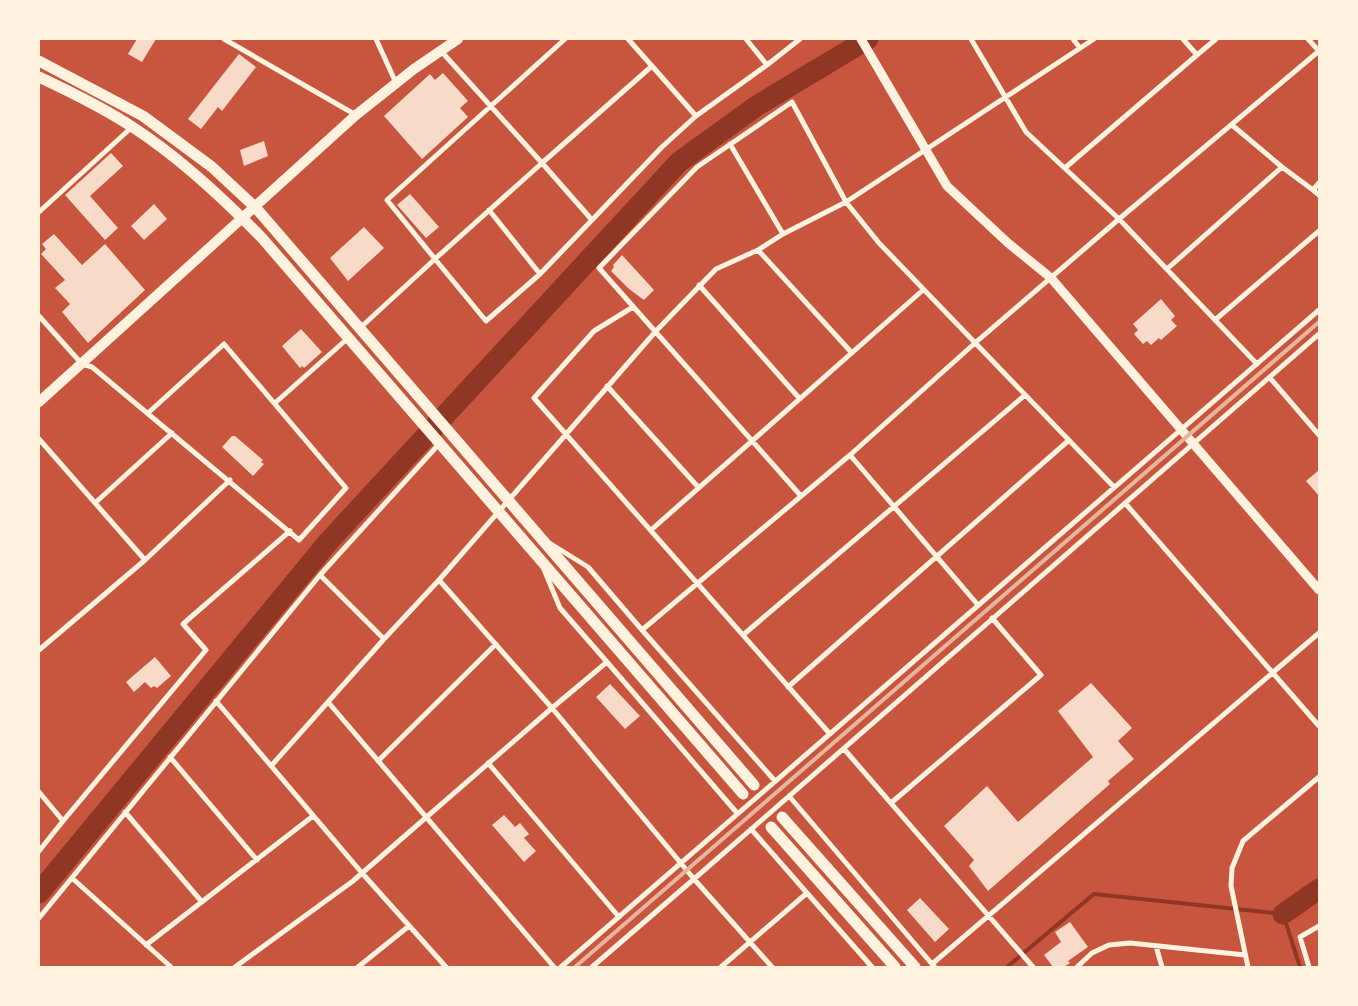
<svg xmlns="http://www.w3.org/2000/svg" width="1358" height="1006" font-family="'Varela Round',sans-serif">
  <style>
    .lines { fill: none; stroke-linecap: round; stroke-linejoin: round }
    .stream { stroke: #8f3625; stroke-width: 4 }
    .river { stroke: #8f3625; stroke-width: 21 }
    .building { fill: #f7dbc8 }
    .minor { stroke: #fff3e0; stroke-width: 5 }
    .tertiary { stroke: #fff3e0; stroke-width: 9 }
    .secondary { stroke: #fff3e0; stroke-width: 10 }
    .primary { stroke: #fff3e0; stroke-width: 11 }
    .rail { stroke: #e9b49f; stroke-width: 4 }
  </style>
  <rect width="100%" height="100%" fill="#c8553d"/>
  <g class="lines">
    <path class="stream" d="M1007,967L1094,894L1283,914L1300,967"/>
    <path class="river" d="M39,893L329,541L679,162L758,105L868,39
      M1283,914L1319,889"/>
  </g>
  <path class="building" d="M137,39H156L142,62L128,54Z
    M239,54L256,67L222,111L218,107L201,129L188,119Z
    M443,73L468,101L460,108L468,117L422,159L384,116L430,74L435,80Z
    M264,141L268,156L244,166L240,150Z
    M111,153L123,166L90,196L118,228L105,240L65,195Z
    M410,194L439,227L426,238L397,205Z
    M154,204L167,219L144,240L131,226Z
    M364,227L384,248L348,281L330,258Z
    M54,234L82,265L105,244L145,290L88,343L62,312L70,304L55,288L65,280L41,254L46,249L42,244Z
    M622,255L654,290L644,300L629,289L611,271L614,267L613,265Z
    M1161,299L1175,316L1171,320L1177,326L1161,340L1159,338L1151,345L1147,341L1143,344L1134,334L1138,330L1133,324Z
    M301,329L322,352L304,368L302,366L300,368L282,346Z
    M232,436H235L263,460L261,462L264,464L253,476L222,447Z
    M1319,470V496L1306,481Z
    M155,657L171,676L157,688L154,686L151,688L145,682L134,692L126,682Z
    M1091,683L1132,728L1118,741L1134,759L1108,781L1110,784L988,891L969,866L974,860L944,826L987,786L1018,822L1093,757L1058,711Z
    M610,684L640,716L625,729L596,697Z
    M504,815L515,827L520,823L529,834L524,838L536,851L524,862L492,825Z
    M920,898L949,929L935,942L907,910Z
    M1070,922L1088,947L1068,961L1070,963L1064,967H1053L1044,955L1061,942L1055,932Z"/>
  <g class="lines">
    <path class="minor" d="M224,39L356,115
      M376,39L396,83
      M971,39L1026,132L1119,219L1257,364
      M1073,39L1080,48
      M1183,39L1197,55L1216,39
      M441,51L542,163L435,259L387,200L565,39
      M767,65L800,39
      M696,116L767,65L746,39
      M730,144L783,234
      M1066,167L1197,55
      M1282,167L1313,190
      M1319,183L1313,190L1319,195
      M489,210L540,274
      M39,212L132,127
      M592,220L662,147L696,116L652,66
      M758,250L852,353
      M1167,269L1282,167L1232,125
      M699,285L800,399
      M633,307L594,331L534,398L830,734
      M39,316L82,364L92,367L299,540L346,488L224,344L148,413
      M1215,320L1319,231
      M360,328L435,259L486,321L540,274L592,220L542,163L652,66L628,39
      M1270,378L1319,435
      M607,386L699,488
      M275,403L347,339
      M39,439L145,560
      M850,455L978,605
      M801,496L599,268L697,167L792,102L846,202L879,243L1114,487
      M95,503L172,433
      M1125,503L1319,726
      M651,530L923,290
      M551,544L588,567L642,630
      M320,575L384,639L439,580L552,708L607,662L560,608L543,567
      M439,580L656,331L716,269L758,250L783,234L846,202L1094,39
      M743,635L1025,395
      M39,650L145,560L230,480
      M607,662L737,813
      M788,687L1068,441
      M216,701L362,873L446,967
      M328,702L554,967
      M844,749L1033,967
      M170,757L257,860
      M378,761L496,644
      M488,763L619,917
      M271,766L384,639
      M775,781L642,630L850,455L975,343L1119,219L1319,51L1308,39
      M39,792L63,821L206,650L183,624L290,531
      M789,796L932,964
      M891,803L1041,675L992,618
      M125,812L202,902
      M39,851L63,821
      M72,878L171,967
      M807,893L872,967
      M39,918L320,575L439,444
      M146,945L313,816
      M1156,946L1162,967
      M235,967L353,881L552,708L694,879L1319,334
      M358,967L409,926
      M561,967L1319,310
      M592,967L694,879L772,967
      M721,967L807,893L751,829
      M935,967L932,964L1319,633
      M1077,967L1092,953L1109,945L1130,943L1245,955
      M1248,967L1231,886L1232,868L1243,841L1319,777
      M1309,967L1300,937L1319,926"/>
    <path class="tertiary" d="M861,39L947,186L1008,243L1051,278L1319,590"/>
    <path class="secondary" d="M39,402L356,115L414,69L458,39"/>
    <path class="primary" d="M39,61L143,116L212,167L256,208L754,785
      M39,77C71,92 104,108 134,128C180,158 223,198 262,238L743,794
      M782,817L915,967
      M771,827L895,967"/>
    <path class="rail" d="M575,967L1319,322"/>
  </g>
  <rect width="1358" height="1006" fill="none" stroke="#fff3e0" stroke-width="80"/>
</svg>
